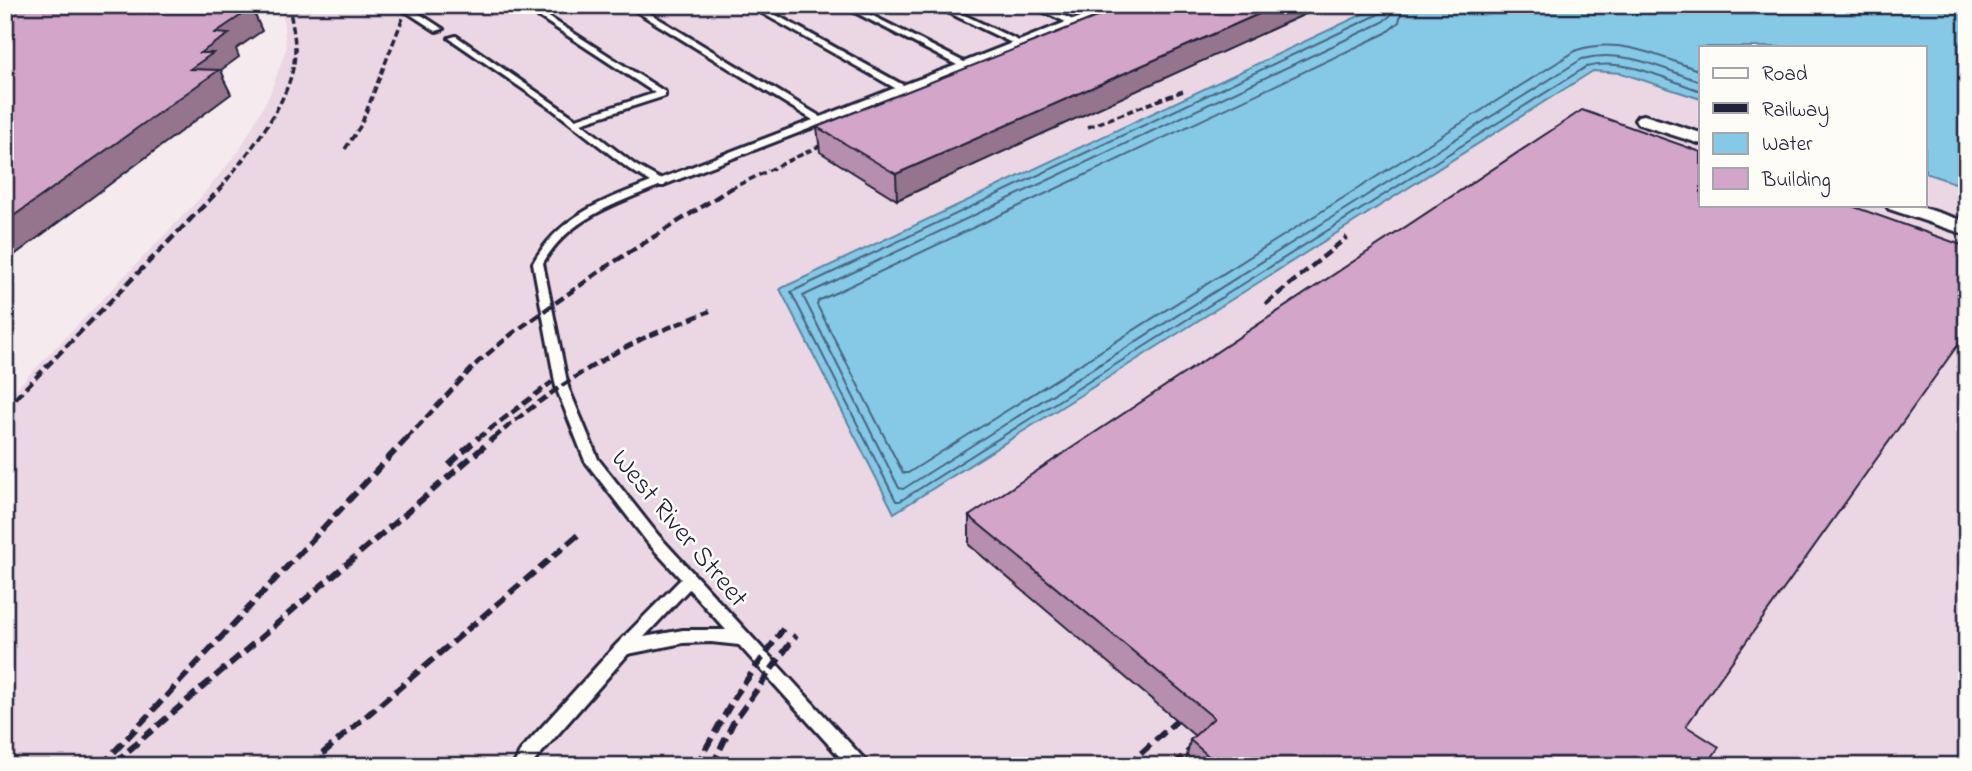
<svg xmlns="http://www.w3.org/2000/svg" width="1972" height="771" font-family="'Indie Flower',sans-serif">
  <style>
    .built { fill: #ebd6e3 }
    .water { fill: #85c9e6; stroke: #5d86a2; stroke-width: 2 }
    .lines { fill: none; stroke-linecap: round; stroke-linejoin: round }
    .shore { stroke: #4a657f; stroke-width: 2 }
    .lane-casing { stroke: #22223b; stroke-width: 6 }
    .street-casing { stroke: #22223b; stroke-width: 6 }
    .lane { fill: #fdfcf7; fill-rule: evenodd }
    .street { fill: #fdfcf7; fill-rule: evenodd }
    .rail-far2 { stroke: #22223b; stroke-width: 3.5; stroke-dasharray: 7 3.5; stroke-linecap: butt }
    .rail-far1 { stroke: #22223b; stroke-width: 4.5; stroke-dasharray: 10 4.5; stroke-linecap: butt }
    .rail { stroke: #22223b; stroke-width: 6; stroke-dasharray: 13 6; stroke-linecap: butt }
    .wall { fill: #b58fad; stroke: #22223b; stroke-width: 2 }
    .shaded-wall { fill: #94748d; stroke: #22223b; stroke-width: 2 }
    .building { fill: #d3a6c9; stroke: #22223b; stroke-width: 2 }
    .labels { text-anchor: middle; stroke-width: 5; stroke-linejoin: round; paint-order: stroke }
    .street-label { font-size: 28px; fill: #22223b; stroke: #fdfcf7 }
  </style>
  <rect width="100%" height="100%" fill="#f5ebee"/>
  <filter id="ink" filterUnits="userSpaceOnUse"><feTurbulence type="fractalNoise" baseFrequency=".0143" numOctaves="2"/><feDisplacementMap in="SourceGraphic" scale="14" xChannelSelector="R" yChannelSelector="G"/><feConvolveMatrix kernelMatrix="1 2 1 2 8 2 1 2 1" color-interpolation-filters="sRGB"/></filter>
  <g filter="url(#ink)">
    <path class="built" d="M282,5H1382L780,289L895,513L1595,71L1621,73L1701,99V205H1925V173L1967,187V766H5V400L201,197L239,151L270,94L286,49Z"/>
    <path class="water" d="M1382,5H1967V187L1925,173V47H1701V99L1621,73L1593,71L894,513L780,289Z"/>
    <g class="lines">
      <path class="shore" d="M1383,5L1382,12L1377,15L791,292L896,501H900L1586,67C1625,57 1665,79 1701,91
        M1392,5L1390,16L1381,23L803,296L899,488L903,489L1582,59C1623,48 1663,69 1701,82
        M1403,5L1399,22L1386,33L818,301L817,305L903,473H908L1577,50C1620,36 1660,57 1701,71"/>
      <defs>
        <path id="lane" d="M396,5H406L443,29L436,31Z
          M521,5H530L665,92V96L581,123L635,165L660,179L813,120L626,5H636L821,117L895,88L748,5H758L903,85L957,65L841,5H851L964,62L1012,43L933,5H943L1019,41L1066,22L1029,5H1040L1073,20L1111,5H1122L1077,25L666,184L664,186H659C614,204 568,219 543,263L568,387L598,459L658,535L865,760L867,766H848L739,645L711,642L683,643L628,654L530,766H513L521,750L616,645L681,579L648,543L585,461L556,387L533,263C560,215 603,201 651,182L629,169L552,109L449,38L456,36L576,119L655,93ZM689,589L726,630H683L644,637Z"/>
        <path id="street" d="M1644,115L1701,133V144L1638,124L1635,120L1638,116Z
          M1886,205H1915L1967,222V235L1889,209Z"/>
      </defs>
      <use href="#lane" class="lane-casing"/>
      <use href="#street" class="street-casing"/>
      <use href="#lane" class="lane"/>
      <use href="#street" class="street"/>
      <path class="rail-far2" d="M1088,127L1183,91
        M345,149L361,125L408,5
        M220,189C249,151 296,98 295,48C295,34 291,19 289,5
        M730,189L836,138"/>
      <path class="rail-far1" d="M1266,304L1347,237
        M5,409L222,187
        M406,439L478,362L513,333L606,267L733,187
        M477,439L552,382
        M493,439C537,401 587,366 640,340C663,329 687,321 710,311"/>
      <path class="rail" d="M449,465L479,437
        M114,763L495,437
        M101,766L408,437
        M308,766L579,534
        M696,766L736,695L783,629
        M712,766L733,723L796,635
        M1127,766L1192,707
        M1173,766L1202,738"/>
    </g>
    <path class="wall" d="M1127,5H1325L897,200L820,152L817,127Z
      M969,516L1686,726L1706,766H1185L1190,740L1195,736L969,545Z"/>
    <path class="shaded-wall" d="M218,5H249L251,9L252,8L262,31L236,49L239,57L221,70L224,77L223,78L231,94L5,262V222L190,69L200,53L215,7Z
      M1279,5H1325L897,200L896,174Z"/>
    <path class="building" d="M5,5H218L215,7L252,8L215,33L229,34L200,53H213L190,69L219,70L5,222Z
      M1127,5H1279L896,174L817,127Z
      M1582,110L1701,152V205H1849L1967,247V332L1686,726L1719,747L1706,766H1220L1190,740L1214,718L969,516Z"/>
  </g>
  <g class="labels">
    <g class="street-label">
      <text transform="translate(681 527) rotate(50)" y="10">West River Street</text>
    </g>
  </g>
  <rect width="1972" height="771" fill="none" stroke="#fdfcf7" stroke-width="28"/>
  <rect x="14" y="14" width="1944" height="743" fill="none" stroke="#22223b" stroke-width="2.5" filter="url(#ink)"/>
  <rect x="1699" y="46" width="228" height="161" fill="#fdfcf7" stroke="#a5a5ac" stroke-width="2"/>
  <rect x="1713" y="68" width="35" height="10" fill="#fdfcf7" stroke="#a5a5ac" stroke-width="2"/>
  <text x="1762" y="80" font-size="21" fill="#22223b">Road</text>
  <rect x="1713" y="103" width="35" height="10" fill="#22223b" stroke="#a5a5ac" stroke-width="2"/>
  <text x="1762" y="116" font-size="21" fill="#22223b">Railway</text>
  <rect x="1713" y="133" width="35" height="21" fill="#85c9e6" stroke="#a5a5ac" stroke-width="2"/>
  <text x="1762" y="150" font-size="21" fill="#22223b">Water</text>
  <rect x="1713" y="168" width="35" height="21" fill="#d3a6c9" stroke="#a5a5ac" stroke-width="2"/>
  <text x="1762" y="186" font-size="21" fill="#22223b">Building</text>
</svg>
